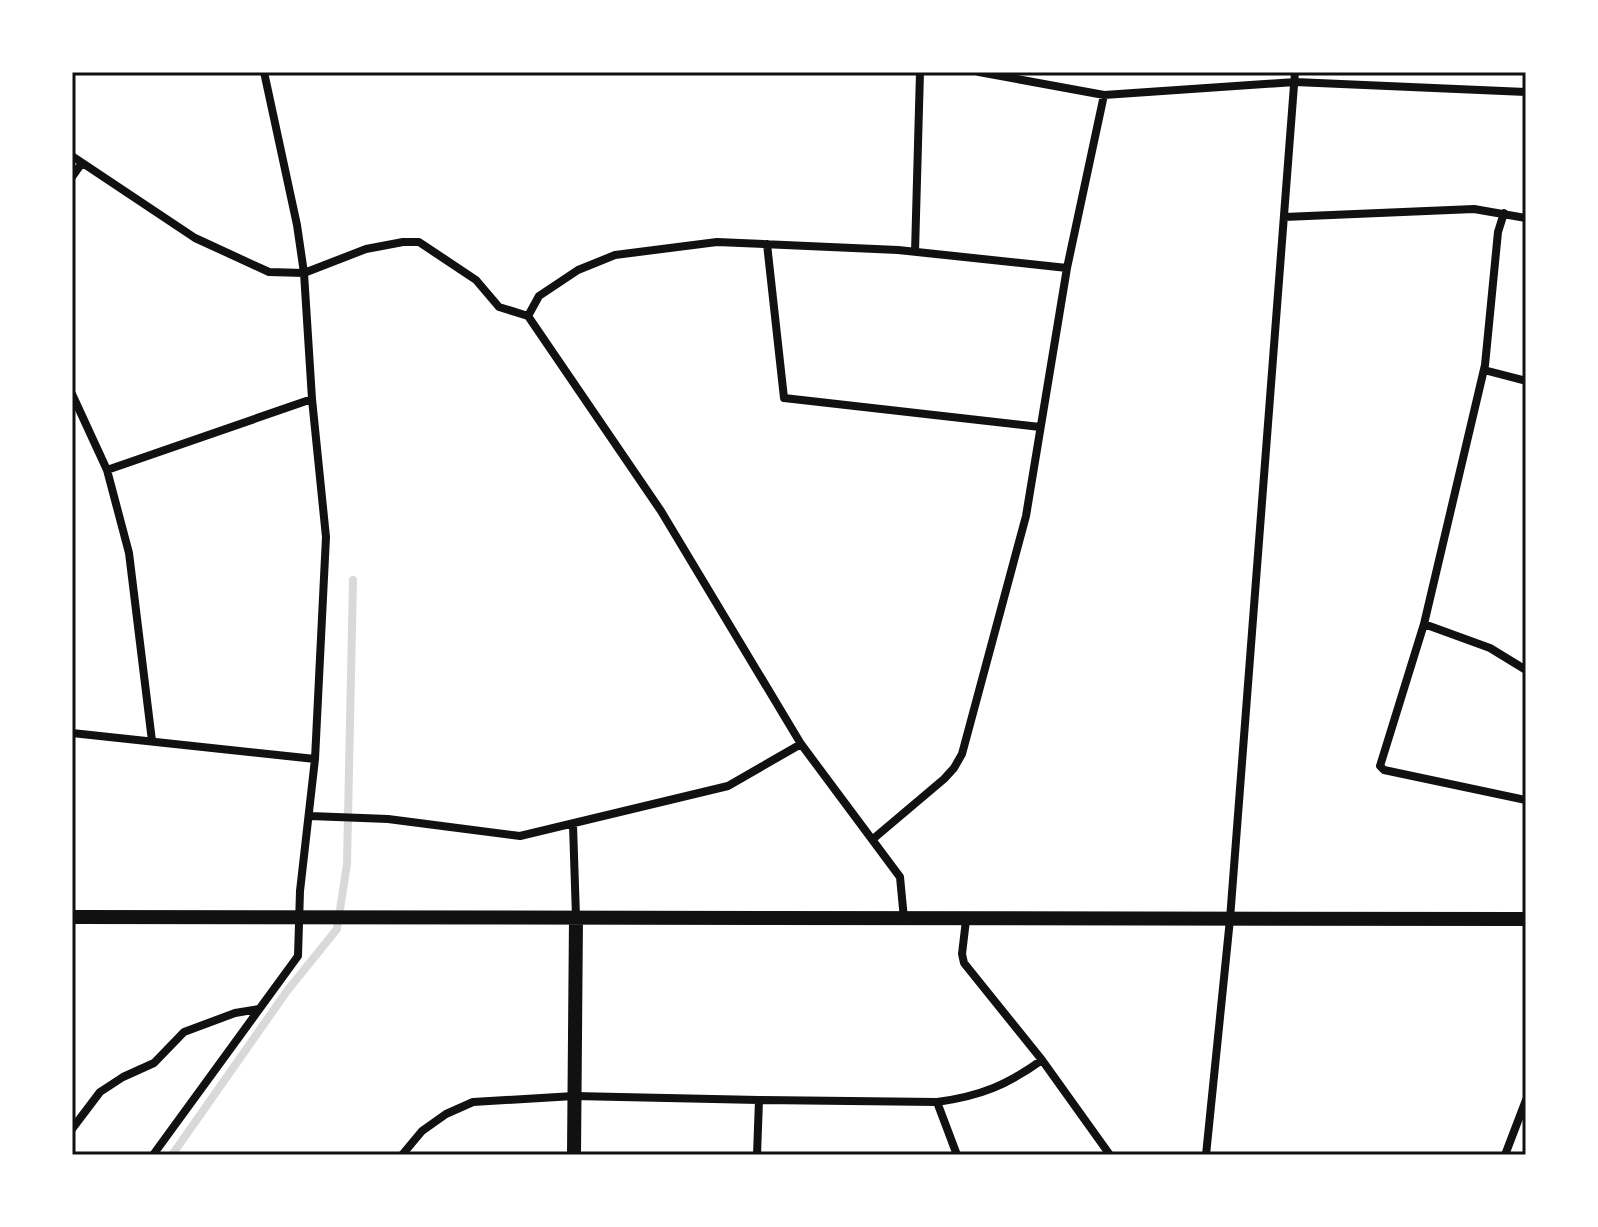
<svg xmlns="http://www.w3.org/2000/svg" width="1598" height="1227" font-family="Poppins,sans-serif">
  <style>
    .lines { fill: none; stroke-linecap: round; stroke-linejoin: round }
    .stream { stroke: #d9d9d9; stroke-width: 8 }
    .minor { stroke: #111; stroke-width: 8 }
    .tertiary { stroke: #111; stroke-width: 14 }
    .neatline { fill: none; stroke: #111; stroke-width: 3 }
  </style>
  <rect width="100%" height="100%" fill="#fff"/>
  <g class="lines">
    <path class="stream" d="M172,1155L287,991L337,929L347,864L353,580"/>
    <path class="minor" d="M979,72L1104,95L1295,82L1526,92
      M72,156L195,238L269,272L304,273L366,249L403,242H419L476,280L499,307L528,316L661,511L801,744L900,877L904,919
      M72,177L82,163
      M1284,217L1474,209L1526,218
      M767,244L784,398L1040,427
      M915,252L920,72
      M528,316L539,296L578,270L615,255L717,242L898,250L1067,268
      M1484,370L1526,381
      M72,394L107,470L129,553L152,741
      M107,470L312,399
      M1424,624L1485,365L1498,232L1504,213
      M1526,670L1490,648L1424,624L1380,766L1384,770L1526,800
      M72,733L315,759
      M310,816L388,819L520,836L728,786L801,744
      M573,825L576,917
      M873,839L944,779L954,768L962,754L1026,516L1067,268L1104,95
      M966,920L962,954L964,963L1042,1060L1110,1155
      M759,1100L937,1102L957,1155
      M937,1102C981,1096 1007,1085 1042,1060
      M72,1129L100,1092L123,1077L154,1063L184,1032L235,1013L259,1009
      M153,1155L298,956L300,891L315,759L326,537L312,399L304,273L297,225L264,72
      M402,1155L422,1131L446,1114L473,1102L574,1096L759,1100L757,1155
      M1206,1155L1230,919L1295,72
      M1505,1155L1526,1100"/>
    <path class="tertiary" d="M72,917L1526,919
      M574,1155L576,917"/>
  </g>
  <rect width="1598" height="1227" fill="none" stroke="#ffffff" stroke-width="148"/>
  <rect x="74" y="74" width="1450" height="1079" class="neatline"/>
</svg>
